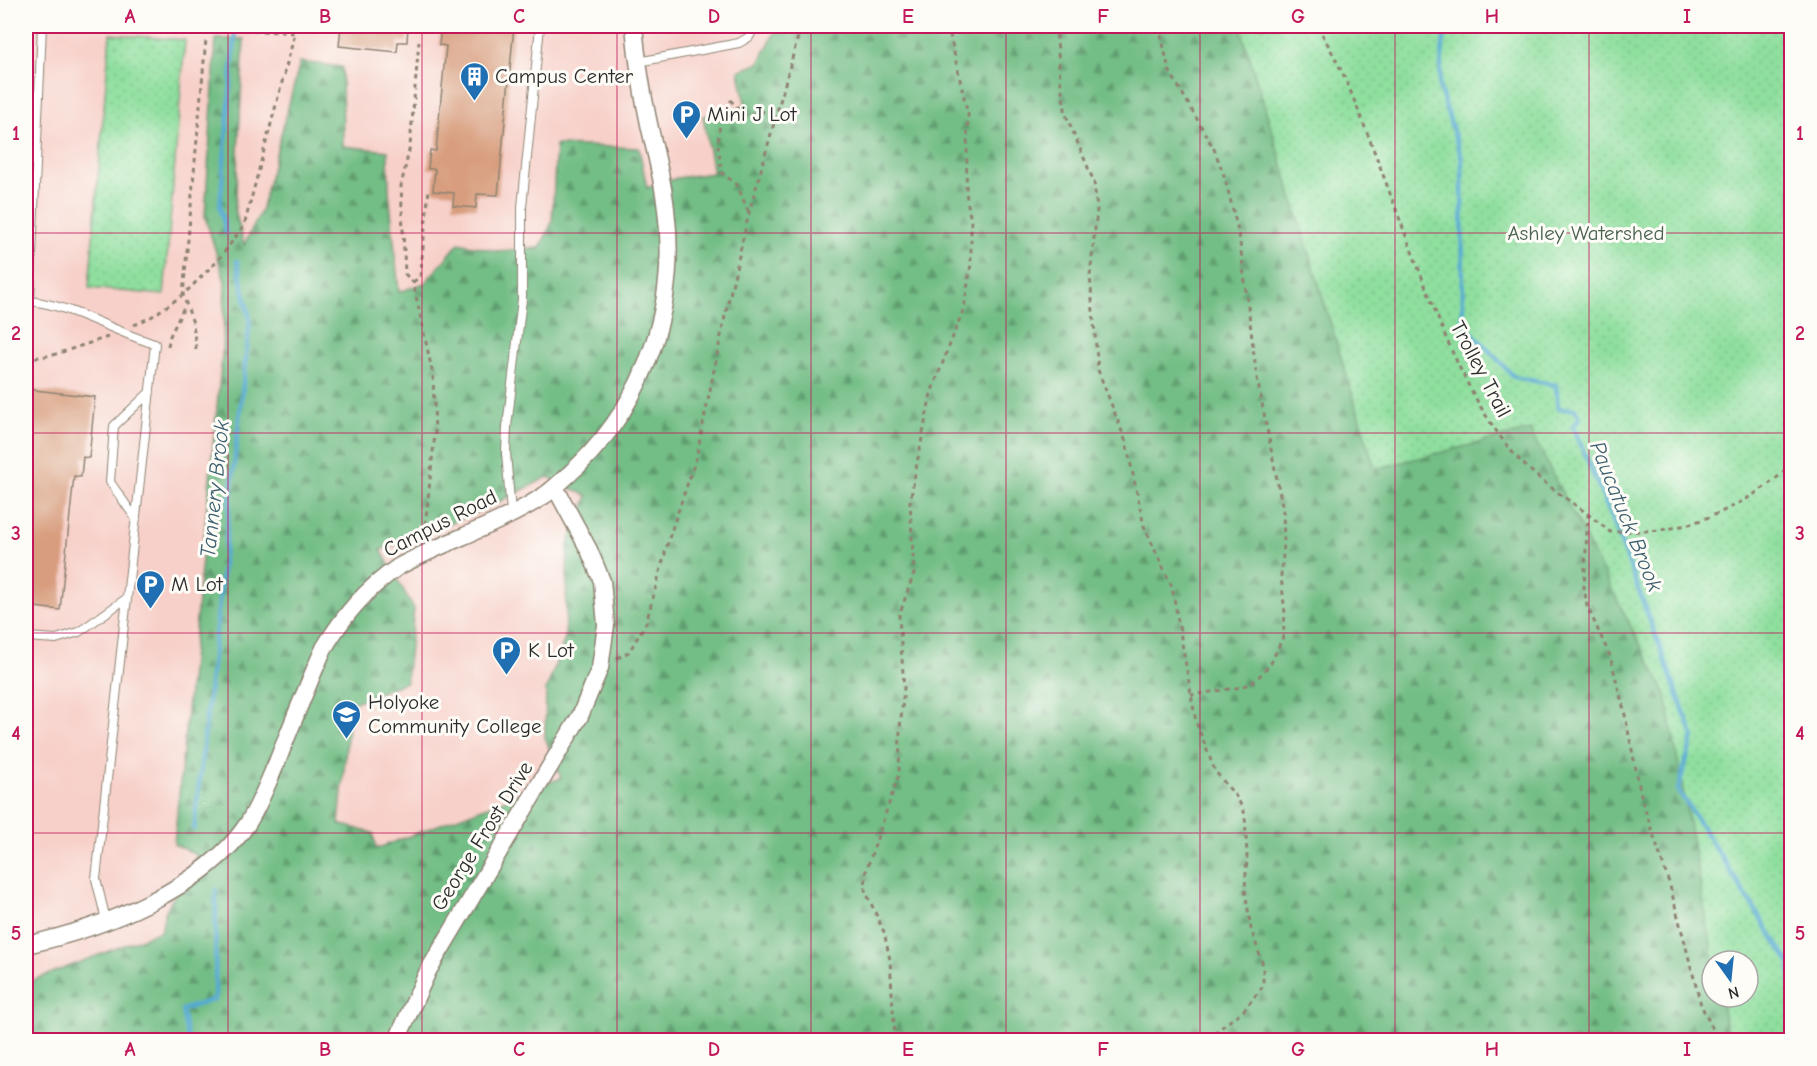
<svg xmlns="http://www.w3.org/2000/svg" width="1817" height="1066" font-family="'Comic Neue',sans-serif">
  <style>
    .built { fill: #f7d0c9 }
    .forest { fill: url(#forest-firs); stroke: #4f7458; stroke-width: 1.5; fill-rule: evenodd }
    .park { fill: url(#park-dots); stroke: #5d8565; stroke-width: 1.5 }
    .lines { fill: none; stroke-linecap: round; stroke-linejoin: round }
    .stream { stroke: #56aad2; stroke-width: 4.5 }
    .building { fill: #d89d7e }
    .lane-casing { stroke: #8e8372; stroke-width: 10 }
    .street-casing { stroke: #8e8372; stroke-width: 19 }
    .path { stroke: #8e8372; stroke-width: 3; stroke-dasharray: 4.5 4.5; stroke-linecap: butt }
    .lane { stroke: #fff; stroke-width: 8 }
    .street { stroke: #fff; stroke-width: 16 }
    .grid { fill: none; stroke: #c2185b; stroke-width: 1.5; stroke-opacity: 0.55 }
    .labels { text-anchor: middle; stroke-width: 6; stroke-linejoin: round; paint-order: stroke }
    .poi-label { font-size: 21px; fill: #2b2b2b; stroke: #fdfcf7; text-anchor: start }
    .park-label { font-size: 21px; fill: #49614e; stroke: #fdfcf7 }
    .street-label { font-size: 21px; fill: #2b2b2b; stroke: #fdfcf7 }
    .water-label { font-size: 22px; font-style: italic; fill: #3c5e6e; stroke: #fdfcf7 }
    .neatline { fill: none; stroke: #c2185b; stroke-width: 2 }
    .grid-label { font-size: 20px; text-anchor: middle; font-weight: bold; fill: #c2185b }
  </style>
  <defs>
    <pattern id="forest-firs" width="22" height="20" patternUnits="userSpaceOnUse" patternTransform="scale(1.5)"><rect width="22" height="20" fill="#73be86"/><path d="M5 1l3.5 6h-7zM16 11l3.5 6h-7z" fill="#5f9b6e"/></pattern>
    <pattern id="park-dots" width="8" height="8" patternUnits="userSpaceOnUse" patternTransform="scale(1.5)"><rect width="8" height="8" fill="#8fdf9f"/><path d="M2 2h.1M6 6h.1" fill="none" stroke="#7cc089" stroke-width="1.8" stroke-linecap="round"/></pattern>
  </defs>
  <rect width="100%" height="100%" fill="#fdfcf7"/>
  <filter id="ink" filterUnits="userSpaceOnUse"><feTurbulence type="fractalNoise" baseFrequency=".0167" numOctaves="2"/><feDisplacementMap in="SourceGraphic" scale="12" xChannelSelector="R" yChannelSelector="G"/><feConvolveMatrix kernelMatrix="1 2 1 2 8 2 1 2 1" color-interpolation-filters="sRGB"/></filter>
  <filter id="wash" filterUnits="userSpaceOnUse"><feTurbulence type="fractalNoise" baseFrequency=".008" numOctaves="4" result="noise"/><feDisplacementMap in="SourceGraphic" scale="24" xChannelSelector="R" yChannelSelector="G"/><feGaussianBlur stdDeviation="1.35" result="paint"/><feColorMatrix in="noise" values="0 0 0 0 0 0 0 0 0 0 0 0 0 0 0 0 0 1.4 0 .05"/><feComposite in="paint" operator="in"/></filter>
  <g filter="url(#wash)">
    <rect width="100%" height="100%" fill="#f0dbb9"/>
    <path class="built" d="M26,26H1240L1375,469L26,984Z"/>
    <path class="forest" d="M778,26H1791V1040H26V983L161,931L165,912L197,855L174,844L223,346L225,281L205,217L216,39H244L235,210L244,245L261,211L300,62L342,67L343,146L388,151L389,191L399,292L425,283L459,243L497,251L540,248L552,222L556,145L639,148L647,188L677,178L713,173L703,116L746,108L739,71L759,63ZM548,477L588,496L568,544L565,638L546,691L545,737L561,778L376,849L373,833L339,824L350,704L406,682L414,609L381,550L483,510ZM1712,961H1748V997H1712Z"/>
    <path class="park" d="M1240,26H1791V1040H1728L1721,997H1748V961H1714L1666,695L1530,430L1375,469Z
      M110,34L185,40L164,295L89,288Z"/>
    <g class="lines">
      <path class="stream" d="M1445,26L1439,86L1462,159L1463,323L1514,377L1556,385L1558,409H1575L1580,418L1573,426L1613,521L1693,736L1678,790L1790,964L1792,1020
        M226,233L220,207L235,35
        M194,829L250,320L237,261
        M188,1040L182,1010L215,999L216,890"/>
    </g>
    <g id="blocks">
      <path class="building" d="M341,26H408L407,42H398L397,52L339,46Z
        M441,26H514L498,195L477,194L476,208L453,206L454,193L433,191L435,169H428L430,150L436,151L446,46L439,45Z
        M26,389L95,397L89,458L83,457L81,477L74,476L60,610L26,606Z"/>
    </g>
  </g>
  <g filter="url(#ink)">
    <use href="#blocks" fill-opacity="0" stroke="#8e8372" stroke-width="1.5"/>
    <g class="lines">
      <defs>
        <path id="lane" d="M42,26L30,301C71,305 114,332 155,344L96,879L106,920
          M204,26L207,27
          M638,62L739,43L749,37L755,26
          M511,513L506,453L507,427L522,299V207L540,26
          M136,519L110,482L114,426L150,392
          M26,637L56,639L79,632L127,598"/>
        <path id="street" d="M26,945C100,929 205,889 248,823C260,804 268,782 277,762C292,724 307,686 324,648C344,615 366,589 398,567C445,541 500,525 545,495C557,486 568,475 579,465C647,398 678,304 666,209C663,180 655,152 649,124C642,92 637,59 634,26
          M397,1040L428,971L580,716L600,668L606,625L602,581L589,550L555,487"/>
      </defs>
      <use href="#lane" class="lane-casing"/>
      <use href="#street" class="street-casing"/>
      <path class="path" d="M1056,26L1060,78L1066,115L1094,182L1097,210L1090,276L1098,370L1126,442L1144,526L1172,587L1196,722L1215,771L1238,799L1245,814L1247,856L1245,890L1251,929L1263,965V986L1244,1010L1205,1040
        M1159,26L1169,70L1214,149L1225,178L1239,235L1257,378L1283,510L1284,544L1281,576L1285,614L1283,637L1271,663L1256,680L1242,687L1191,695
        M1318,26C1330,49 1343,71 1352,95C1373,146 1391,197 1411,249C1438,318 1462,389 1509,448C1537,483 1577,503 1610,532C1628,531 1648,532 1666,529C1705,524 1768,493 1792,462
        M419,41L410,146L401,186L405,274L413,282L433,375L435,433L424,536
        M730,100L746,115L778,109
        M721,109L718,145L722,173L737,185L749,213
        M413,282L420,277L429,189
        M134,325L151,317L183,295L218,260L244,226L295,33L217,28
        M168,346L170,336L186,303
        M196,349L193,323L183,295L206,39
        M26,359L53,355L108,337
        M1588,513L1584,587L1587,606L1610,656L1624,710L1642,800L1670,886L1701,1005L1718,1040
        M617,658L629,652L646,623L670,535L696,459L725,316L749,213L801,26
        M895,1040L890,960L884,932L865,890L866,871L899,774L900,729L904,688L899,616L914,573L910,502L917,463L931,393L964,308L971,264V222L966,193L968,115L948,26"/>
      <use href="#lane" class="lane"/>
      <use href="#street" class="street"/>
    </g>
  </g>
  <path class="grid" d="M228,26V1040M422,26V1040M617,26V1040M811,26V1040M1006,26V1040M1200,26V1040M1395,26V1040M1589,26V1040M26,233H1792M26,433H1792M26,633H1792M26,833H1792"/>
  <defs>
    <symbol id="building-pin" viewBox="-11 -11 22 30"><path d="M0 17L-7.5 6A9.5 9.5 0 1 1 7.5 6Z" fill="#1f6fb2" stroke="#fdfcf7"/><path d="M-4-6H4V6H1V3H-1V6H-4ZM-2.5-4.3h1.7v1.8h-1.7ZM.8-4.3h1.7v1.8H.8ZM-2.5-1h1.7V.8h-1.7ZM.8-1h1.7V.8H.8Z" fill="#fff"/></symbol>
    <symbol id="parking-pin" viewBox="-11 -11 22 30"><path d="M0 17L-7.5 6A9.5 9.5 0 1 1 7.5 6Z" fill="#1f6fb2" stroke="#fdfcf7"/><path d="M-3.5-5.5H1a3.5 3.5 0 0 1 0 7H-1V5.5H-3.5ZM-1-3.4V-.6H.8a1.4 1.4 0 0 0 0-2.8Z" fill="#fff"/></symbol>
    <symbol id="university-pin" viewBox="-11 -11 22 30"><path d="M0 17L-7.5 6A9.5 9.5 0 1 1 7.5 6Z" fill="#1f6fb2" stroke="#fdfcf7"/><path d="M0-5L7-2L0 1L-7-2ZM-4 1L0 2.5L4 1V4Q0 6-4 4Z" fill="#fff"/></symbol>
  </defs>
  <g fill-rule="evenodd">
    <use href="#building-pin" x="458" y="60" width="33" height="45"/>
    <use href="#parking-pin" x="670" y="98" width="33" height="45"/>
    <use href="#parking-pin" x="134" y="568" width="33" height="45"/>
    <use href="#parking-pin" x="490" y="634" width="33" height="45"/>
    <use href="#university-pin" x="330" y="698" width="33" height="45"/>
  </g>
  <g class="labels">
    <g class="poi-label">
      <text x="495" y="83">Campus Center</text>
      <text x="707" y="121">Mini J Lot</text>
      <text x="171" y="591">M Lot</text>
      <text x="528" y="657">K Lot</text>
      <text x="368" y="709">Holyoke<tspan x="368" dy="24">Community College</tspan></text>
    </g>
    <g class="park-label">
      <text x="1586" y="240">Ashley Watershed</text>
    </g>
    <g class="street-label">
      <text transform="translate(1481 369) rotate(62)" y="7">Trolley Trail</text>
      <text transform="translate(440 523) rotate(-27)" y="7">Campus Road</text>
      <text transform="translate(482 836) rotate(-58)" y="7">George Frost Drive</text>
    </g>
    <g class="water-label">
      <text transform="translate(214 489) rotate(-84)" y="8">Tannery Brook</text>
      <text transform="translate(1627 516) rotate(68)" y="8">Paucatuck Brook</text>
    </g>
  </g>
  <rect width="1817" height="1066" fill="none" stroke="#fdfcf7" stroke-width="66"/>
  <g transform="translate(1730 979) rotate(165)"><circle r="28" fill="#fdfcf7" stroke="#a9a8a5" stroke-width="1.5"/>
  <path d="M0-4.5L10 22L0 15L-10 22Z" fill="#1f6fb2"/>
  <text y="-9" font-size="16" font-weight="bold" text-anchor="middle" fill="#2b2b2b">N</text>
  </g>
  <rect x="33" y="33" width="1751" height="1000" class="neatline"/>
  <g class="grid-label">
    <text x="130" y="23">A</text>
    <text x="325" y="23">B</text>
    <text x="519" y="23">C</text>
    <text x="714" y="23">D</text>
    <text x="908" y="23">E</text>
    <text x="1103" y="23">F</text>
    <text x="1298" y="23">G</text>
    <text x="1492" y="23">H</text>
    <text x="1687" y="23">I</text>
    <text x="16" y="140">1</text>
    <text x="1800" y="140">1</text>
    <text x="16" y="340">2</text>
    <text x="1800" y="340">2</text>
    <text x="16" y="540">3</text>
    <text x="1800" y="540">3</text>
    <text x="16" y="740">4</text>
    <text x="1800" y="740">4</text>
    <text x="16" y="940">5</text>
    <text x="1800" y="940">5</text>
    <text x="130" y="1056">A</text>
    <text x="325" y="1056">B</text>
    <text x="519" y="1056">C</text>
    <text x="714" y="1056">D</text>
    <text x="908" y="1056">E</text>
    <text x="1103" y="1056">F</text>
    <text x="1298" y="1056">G</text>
    <text x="1492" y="1056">H</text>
    <text x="1687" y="1056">I</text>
  </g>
</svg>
